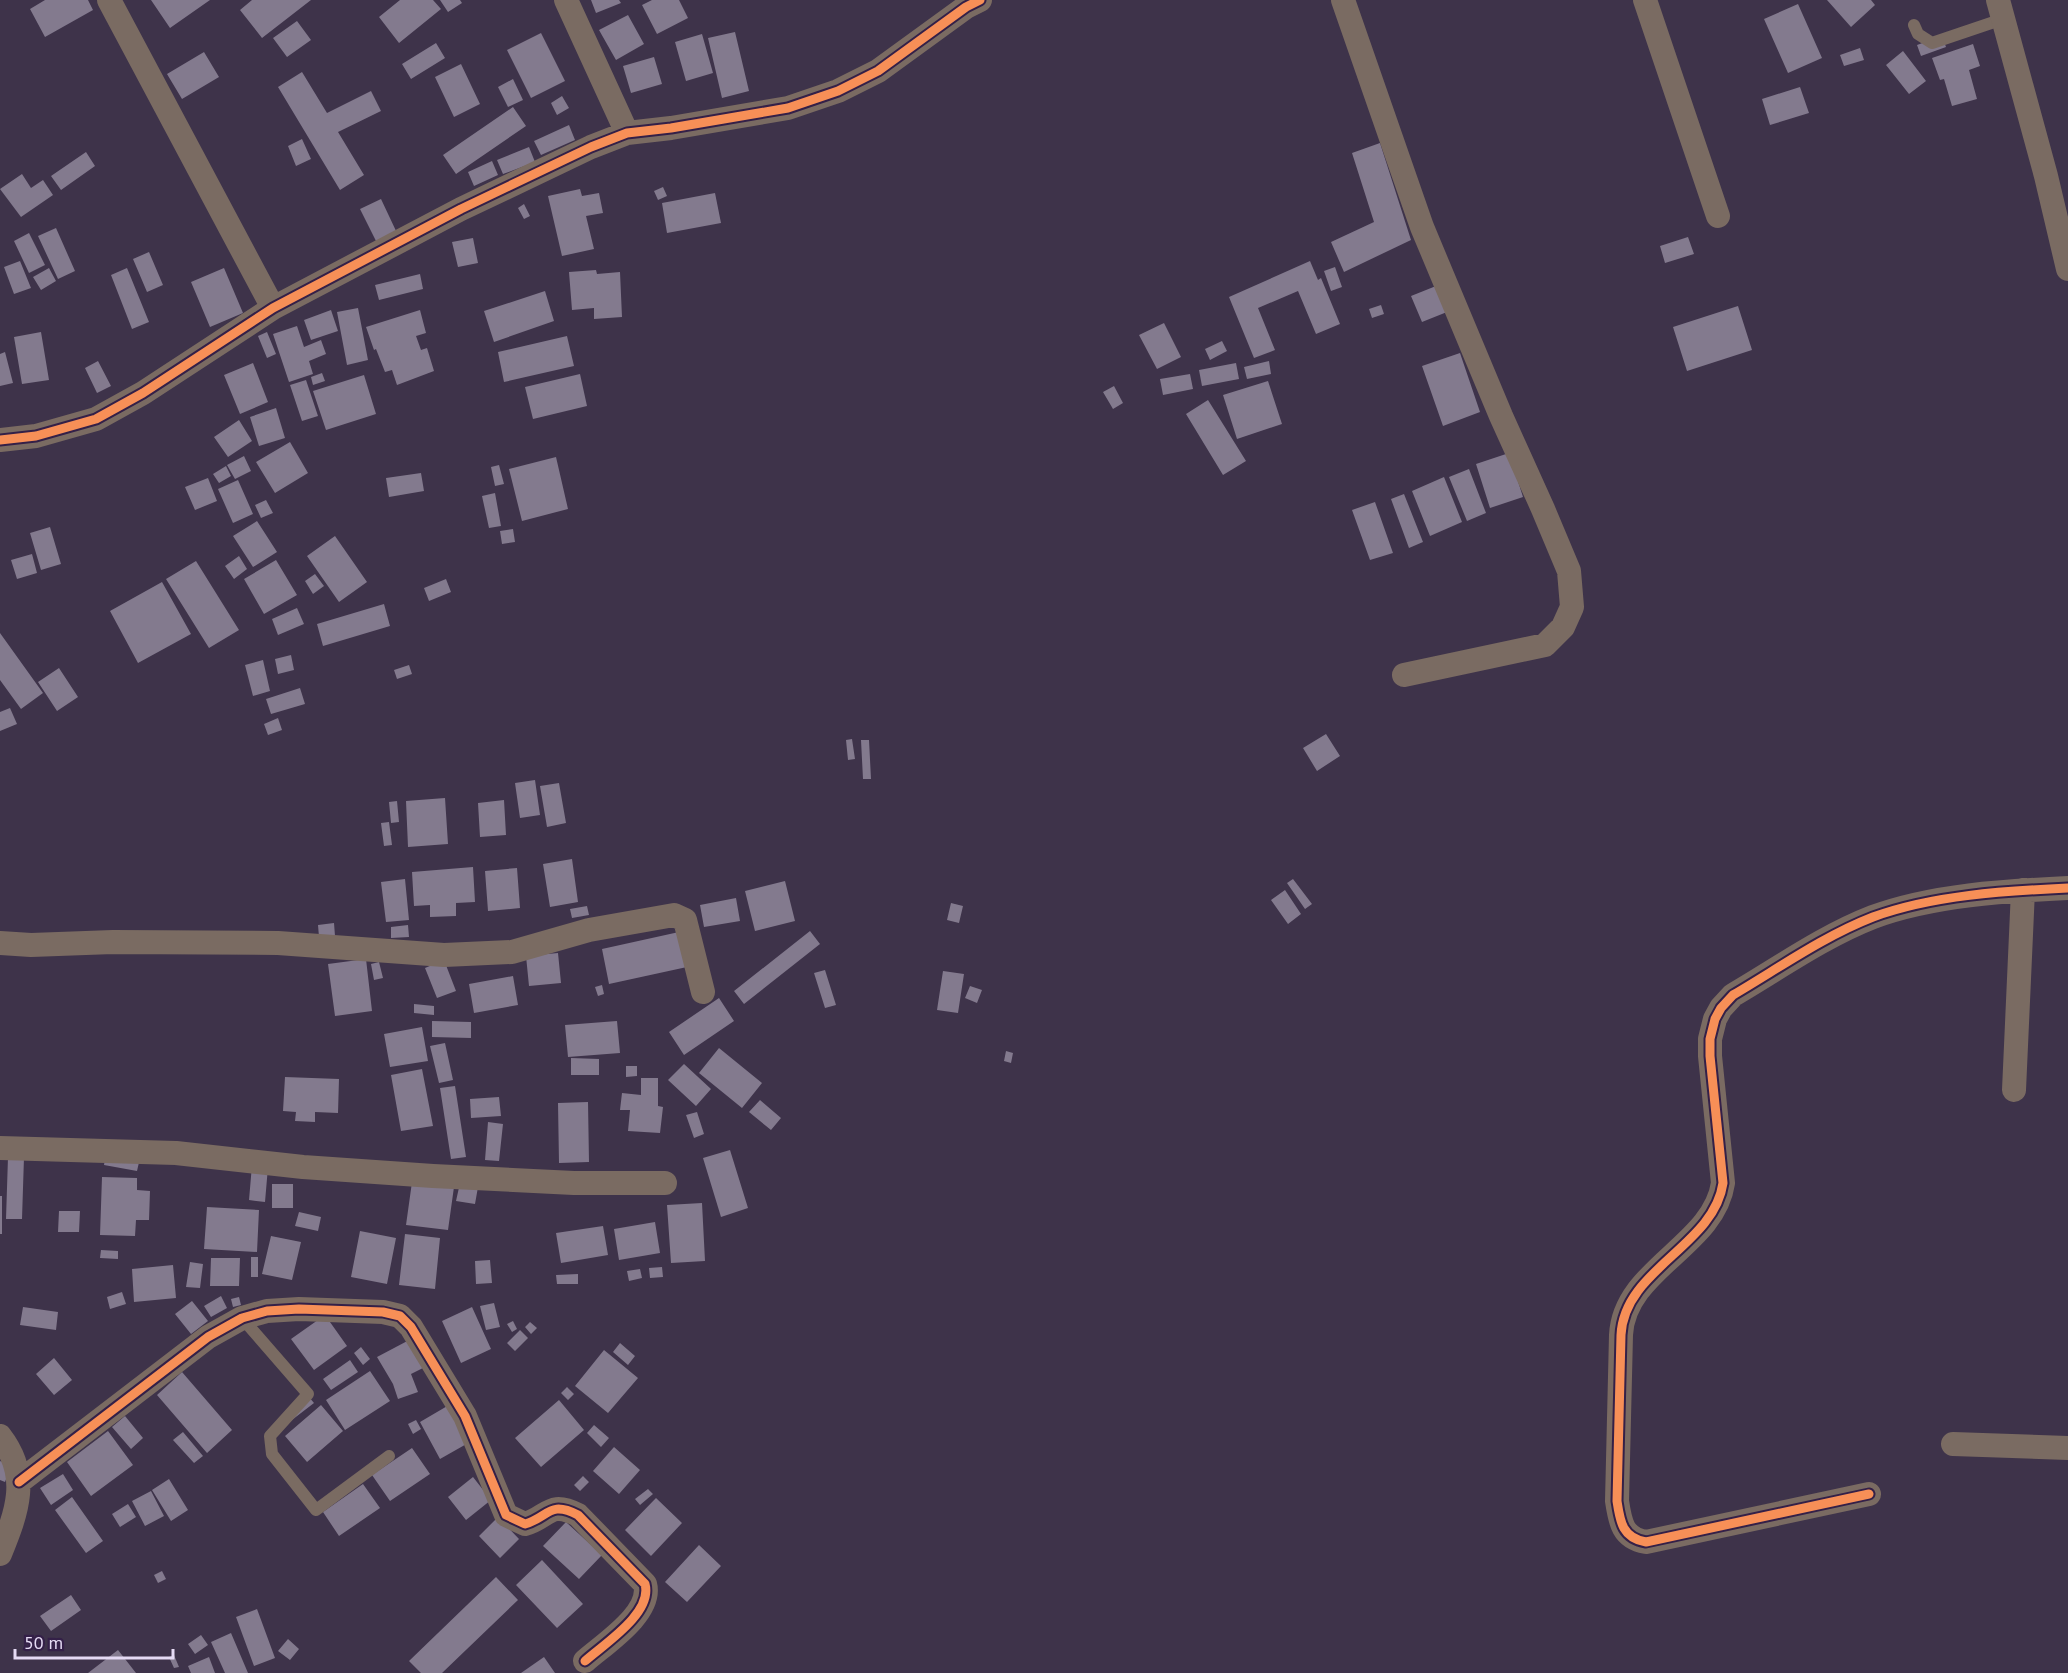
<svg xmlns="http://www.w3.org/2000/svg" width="2068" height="1673" font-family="'PT Sans',sans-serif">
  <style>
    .building { fill: #837a8e }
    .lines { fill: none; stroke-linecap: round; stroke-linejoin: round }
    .service { stroke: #7a6b62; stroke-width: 12 }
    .minor { stroke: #7a6b62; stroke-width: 24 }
    .cycleway-casing { stroke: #342048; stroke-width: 13 }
    .cycleway { stroke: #f78f57; stroke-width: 9 }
  </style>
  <rect width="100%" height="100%" fill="#3e334a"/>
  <path class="building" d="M45,0H88L93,10L45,37L30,9Z
    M151,0H210L170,28Z
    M252,0H311L262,38L240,10Z
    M400,0H433L441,9L399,43L379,17Z
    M440,0H460L462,3L448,12Z
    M591,0H619L621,3L596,13Z
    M652,0H679L688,18L657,34L642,5Z
    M1827,0H1871L1875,5L1851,27Z
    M1798,4L1822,58L1788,73L1764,19Z
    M628,15L644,44L616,60L599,30Z
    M297,21L311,40L287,57L273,38Z
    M735,32L749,91L722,98L708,38Z
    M541,33L565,81L531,98L507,50Z
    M702,34L713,73L686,81L675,42Z
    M1942,36L1946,47L1921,56L1917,45Z
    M436,43L445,58L411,79L402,64Z
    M1973,44L1980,66L1969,70L1977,99L1952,106L1944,79L1940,80L1932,58Z
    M1860,48L1864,60L1844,66L1840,55Z
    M1903,51L1926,81L1909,94L1886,65Z
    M204,52L219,77L182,99L167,74Z
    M654,57L662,84L631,93L623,66Z
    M461,64L480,104L454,117L435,77Z
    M302,72L327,113L371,91L381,111L338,132L364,175L340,190L278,87Z
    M513,79L523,100L508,107L498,87Z
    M1800,87L1809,113L1770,125L1762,99Z
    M562,96L569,108L557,115L551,103Z
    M513,107L526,126L456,174L443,155Z
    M569,125L575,140L541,155L534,141Z
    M302,139L311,159L296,166L288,146Z
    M1380,143L1411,240L1344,272L1331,242L1374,222L1352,153Z
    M529,147L535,162L503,174L497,160Z
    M86,152L95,166L61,190L51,176Z
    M492,161L498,175L474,186L468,172Z
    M22,174L31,188L43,180L53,195L21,217L0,189Z
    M663,187L667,196L658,200L654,191Z
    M580,189L582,196L599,193L603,213L586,216L594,249L562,256L548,196Z
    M715,193L721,223L667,233L662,203Z
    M381,199L397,233L377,243L360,209Z
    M524,204L530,216L524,219L518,208Z
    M56,228L75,271L58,279L38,236Z
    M29,233L45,265L29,273L14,241Z
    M1688,237L1694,254L1665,263L1660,246Z
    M473,238L478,263L458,267L452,242Z
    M149,252L163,285L147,292L133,259Z
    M20,261L31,288L14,294L4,267Z
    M1310,261L1318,280L1321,278L1340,324L1316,334L1298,291L1258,308L1275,350L1254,358L1229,297Z
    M1335,267L1342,287L1331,291L1324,271Z
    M49,268L56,281L41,290L33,277Z
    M127,268L149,322L132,329L111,275Z
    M224,268L243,313L210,327L191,282Z
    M596,270L597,274L620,272L622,317L594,319V308L572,310L569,272Z
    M420,274L423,289L379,300L375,285Z
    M1436,286L1447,312L1422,322L1411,296Z
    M545,291L554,321L494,342L484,311Z
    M1381,305L1384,314L1372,318L1369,309Z
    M1738,306L1752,350L1687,371L1673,327Z
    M358,308L368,360L347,365L337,312Z
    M331,310L338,331L311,340L304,320Z
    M420,310L426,333L416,336L421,350L427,348L434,371L397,385L392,370L385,372L376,349L374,350L366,327Z
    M1164,323L1181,357L1157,369L1139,335Z
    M297,326L304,347L321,340L326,354L309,361L313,374L289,382L273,334Z
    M41,332L49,380L22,384L14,337Z
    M267,332L276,354L267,358L258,336Z
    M567,336L574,366L504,382L498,352Z
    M1222,341L1227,351L1210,360L1205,349Z
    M5,352L13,383L0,386V354Z
    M1460,353L1480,412L1443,426L1422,366Z
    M98,361L111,386L97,393L85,368Z
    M1269,361L1271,374L1247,379L1244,367Z
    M253,363L268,402L240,414L224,375Z
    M1236,363L1239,379L1202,386L1199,370Z
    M322,373L325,381L313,385L311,377Z
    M580,374L587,406L533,419L525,387Z
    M1190,374L1193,389L1163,395L1160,379Z
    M364,375L376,414L326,430L313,391Z
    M306,380L318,416L302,421L290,385Z
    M1268,381L1282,424L1237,439L1223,395Z
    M1114,386L1123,403L1113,409L1103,392Z
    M1208,400L1246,461L1223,475L1186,414Z
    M276,408L285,438L259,446L250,417Z
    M239,420L252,441L228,457L214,437Z
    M290,442L308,473L275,493L256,462Z
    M1509,453L1523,497L1490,508L1476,464Z
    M244,456L251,471L235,479L227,465Z
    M556,457L568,509L522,521L509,469Z
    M499,465L504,484L495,486L491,467Z
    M226,466L231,476L219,483L213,474Z
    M1469,469L1486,513L1467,521L1449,477Z
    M421,473L424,491L389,497L386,478Z
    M1444,477L1462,522L1430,536L1412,491Z
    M208,478L217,501L195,510L185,487Z
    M238,480L253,514L233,523L218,489Z
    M495,493L501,526L489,528L482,496Z
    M1404,494L1423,542L1409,548L1391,499Z
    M266,500L273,513L261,518L255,505Z
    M1375,502L1393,553L1370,560L1352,510Z
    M257,521L277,552L253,567L233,536Z
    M50,527L61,564L41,570L30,533Z
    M513,529L515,542L502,544L500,531Z
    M335,536L367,582L339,602L307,556Z
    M32,554L37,573L17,579L11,560Z
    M239,556L247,569L234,579L225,566Z
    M276,560L297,595L264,614L244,579Z
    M196,561L239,630L209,648L166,579Z
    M315,574L324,586L313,594L305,581Z
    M446,579L451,592L429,601L424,588Z
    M162,582L191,634L138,663L110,611Z
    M384,604L390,626L323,646L317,624Z
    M297,608L304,624L278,635L272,619Z
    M0,633L43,693L21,709L0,680Z
    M291,655L294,670L278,674L275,659Z
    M263,660L270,691L253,696L245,665Z
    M409,665L412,674L397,679L394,670Z
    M59,668L78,697L57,711L38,682Z
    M300,688L305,704L271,714L266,699Z
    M10,708L17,724L0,731V712Z
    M278,718L282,730L268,735L264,724Z
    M1326,734L1340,756L1317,771L1303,748Z
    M852,739L855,759L848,760L846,740Z
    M861,740H869L871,779H863Z
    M535,780L540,815L520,818L515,783Z
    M559,783L566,823L547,827L540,786Z
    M445,798L448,844L408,847L406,801Z
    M504,800L506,835L480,837L478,803Z
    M397,801L399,822L391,823L389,802Z
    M389,822L392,845L384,846L381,823Z
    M572,859L578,902L550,907L543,864Z
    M473,867L475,902L456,903V916L430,917V905L414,906L412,872Z
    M517,868L520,908L488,911L485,871Z
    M405,879L409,920L386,922L381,882Z
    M1293,879L1312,904L1305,909L1287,883Z
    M785,881L795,921L755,931L745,891Z
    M1285,890L1301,914L1288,924L1271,900Z
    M736,898L740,921L704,927L700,905Z
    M951,903L963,906L959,923L947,920Z
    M587,906L589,915L572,918L570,909Z
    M334,923L335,936L319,937L318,925Z
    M408,925L409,937L391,938V927Z
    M810,931L820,944L744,1004L734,991Z
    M679,932L687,967L609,984L602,949Z
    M558,953L561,983L529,986L526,956Z
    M366,959L372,1011L335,1016L328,964Z
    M444,960L456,991L437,998L425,968Z
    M379,962L383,978L374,980L371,964Z
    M825,970L836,1005L825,1008L814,973Z
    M943,971L964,974L958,1013L937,1010Z
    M513,976L518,1005L474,1013L469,984Z
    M602,985L604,994L598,996L595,987Z
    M970,986L982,990L977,1003L965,998Z
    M719,998L734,1021L684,1055L669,1032Z
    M414,1004L434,1006V1015L414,1013Z
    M432,1021L471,1022V1038L432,1037Z
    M617,1021L620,1053L568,1057L565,1025Z
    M422,1027L428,1061L390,1067L384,1034Z
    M445,1043L453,1080L439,1083L430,1046Z
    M719,1048L762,1083L742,1108L699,1073Z
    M1006,1051L1013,1053L1011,1063L1004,1061Z
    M571,1058L599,1059V1075H571Z
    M684,1064L711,1089L696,1106L668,1080Z
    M626,1066H637V1076L626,1077Z
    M422,1069L433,1126L401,1131L391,1075Z
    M285,1077L339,1079L338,1113L315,1112V1122L295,1121L296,1112L283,1111Z
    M641,1078H658V1106L663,1107L660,1133L628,1131L630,1110H620L622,1093L641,1095Z
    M455,1086L466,1157L451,1159L440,1088Z
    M499,1097L501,1116L471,1118L470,1099Z
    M760,1100L781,1118L771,1130L749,1112Z
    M588,1102L589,1162L559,1163L558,1103Z
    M697,1112L704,1134L694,1138L686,1115Z
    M488,1122L503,1124L499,1161L485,1160Z
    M730,1150L748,1208L721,1217L703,1158Z
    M106,1152L140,1158L137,1171L104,1165Z
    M8,1157H24L22,1219H6Z
    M252,1165L268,1167L265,1202L249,1200Z
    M102,1177L137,1178V1190L150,1191L149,1220H136L135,1236L100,1235Z
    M412,1182L454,1187L448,1230L406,1225Z
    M460,1183L478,1187L475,1204L456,1201Z
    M272,1184H293V1208H272Z
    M0,1196H2V1234H0Z
    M702,1203L705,1261L671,1263L667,1205Z
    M207,1207L259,1210L257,1252L204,1249Z
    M59,1211H80L79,1232H58Z
    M299,1212L321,1217L318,1231L295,1226Z
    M655,1222L660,1253L619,1260L614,1229Z
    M603,1226L608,1255L561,1263L556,1233Z
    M360,1231L396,1238L387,1284L351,1277Z
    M405,1234L440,1238L435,1289L399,1285Z
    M271,1236L301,1242L292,1280L262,1274Z
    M101,1250L118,1251V1259L100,1258Z
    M251,1257H258V1277H251Z
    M211,1258H240L239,1286H210Z
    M490,1260L492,1283L476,1284L475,1261Z
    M190,1262L203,1264L200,1288L186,1287Z
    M173,1265L176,1298L134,1302L132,1269Z
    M662,1267L663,1277L650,1278L649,1268Z
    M640,1269L642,1278L629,1281L627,1271Z
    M578,1274V1284H557L556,1275Z
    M122,1292L126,1304L110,1309L107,1297Z
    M221,1296L227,1308L211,1317L204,1306Z
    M239,1297L241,1305L233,1307L231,1299Z
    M192,1301L208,1321L191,1334L175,1314Z
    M494,1303L500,1327L486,1330L480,1306Z
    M23,1307L58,1312L56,1330L20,1325Z
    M472,1307L491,1349L461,1363L442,1321Z
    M325,1315L347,1346L314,1370L291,1339Z
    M513,1321L517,1329L512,1332L507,1324Z
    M530,1322L537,1328L531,1334L525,1327Z
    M520,1330L528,1338L515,1351L507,1343Z
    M413,1338L427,1366L411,1374L418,1392L398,1399L393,1384L377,1357Z
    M620,1343L635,1356L628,1365L613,1352Z
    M361,1347L370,1359L363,1365L354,1353Z
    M604,1350L638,1378L608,1413L575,1386Z
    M54,1358L72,1380L54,1395L36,1374Z
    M350,1360L358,1372L331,1390L323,1379Z
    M370,1371L390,1401L345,1430L326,1400Z
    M182,1372L232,1430L207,1453L157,1395Z
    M567,1387L574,1394L568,1400L561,1393Z
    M309,1397L314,1403L288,1423Z
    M559,1400L584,1430L541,1467L515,1438Z
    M321,1405L343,1431L307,1462L285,1436Z
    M449,1405L470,1442L440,1459L420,1422Z
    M125,1416L143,1438L131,1449L112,1427Z
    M416,1420L421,1429L413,1434L408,1424Z
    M594,1425L609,1438L601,1447L587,1433Z
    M108,1431L133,1465L91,1496L67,1462Z
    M183,1432L203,1456L194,1463L173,1440Z
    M614,1447L640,1470L619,1494L593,1471Z
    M412,1448L430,1474L390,1501L372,1475Z
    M0,1461L11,1466L5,1482L0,1480Z
    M63,1474L73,1490L51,1505L40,1488Z
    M583,1476L589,1482L580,1491L574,1485Z
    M473,1477L491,1500L466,1520L448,1497Z
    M169,1479L188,1510L171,1521L152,1490Z
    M363,1484L380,1508L339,1536L323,1512Z
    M648,1489L653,1494L640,1505L635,1499Z
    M151,1491L164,1516L145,1526L132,1501Z
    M72,1497L103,1541L86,1553L55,1510Z
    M656,1498L682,1523L651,1556L625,1530Z
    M128,1504L136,1517L120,1527L112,1514Z
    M498,1517L519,1539L500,1558L479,1536Z
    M566,1522L602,1555L579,1579L543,1546Z
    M699,1545L721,1566L687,1602L665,1582Z
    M542,1560L583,1604L557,1628L516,1585Z
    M162,1571L166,1579L158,1583L154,1575Z
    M496,1577L518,1600L442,1673H421L409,1661Z
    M71,1595L81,1610L51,1631L40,1616Z
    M257,1609L275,1658L254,1666L236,1617Z
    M231,1633L248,1673H225L211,1642Z
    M201,1635L208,1645L195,1654L188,1644Z
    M288,1639L299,1649L290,1660L278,1651Z
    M118,1650L136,1673H88Z
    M174,1655L179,1667L174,1668L169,1657Z
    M209,1657L215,1673H191L188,1666Z
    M544,1657L555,1673H521Z"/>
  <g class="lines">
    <path class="service" d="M1914,25L1918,34L1932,43L2003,19
      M242,1318L308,1394L270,1436L272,1454L316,1510L389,1456"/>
    <path class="minor" d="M109,0L273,308
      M566,0L627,133
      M1343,0L1422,227L1501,416L1543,509L1569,571L1572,607L1563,627L1545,645L1404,675
      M1645,0L1718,216
      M1998,0L2046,176L2068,269
      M0,440L36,436L96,419L143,393L273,308L461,209L591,147L627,133L671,128L788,108L838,91L878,71L966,7L980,0
      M0,943L31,945L113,942L278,943L444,955L512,952L589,930L674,915L685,920L703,992
      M2014,1090L2023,890
      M0,1148L176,1153L303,1167L433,1176L574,1183H665
      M0,1436C31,1476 17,1512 0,1554
      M1953,1444L2068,1448
      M19,1482L208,1337L242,1318L267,1311L299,1309L383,1312L400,1316L411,1327L465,1416L506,1515L525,1524C549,1517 549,1500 578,1515L645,1584C653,1613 604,1644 585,1661
      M1869,1494L1646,1542C1622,1538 1620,1521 1617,1501L1621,1335C1624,1269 1714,1246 1723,1183L1710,1056V1039L1715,1019L1721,1008L1733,995C1779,968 1824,936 1873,917C1933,895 2005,891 2068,888"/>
    <defs>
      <path id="cycleway" d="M0,440L36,436L96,419L143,393L273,308L461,209L591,147L627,133L671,128L788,108L838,91L878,71L966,7L980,0
        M19,1482L208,1337L242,1318L267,1311L299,1309L383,1312L400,1316L411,1327L465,1416L506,1515L525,1524C549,1517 549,1500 578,1515L645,1584C653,1613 604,1644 585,1661
        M1869,1494L1646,1542C1622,1538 1620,1521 1617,1501L1621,1335C1624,1269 1714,1246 1723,1183L1710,1056V1039L1715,1019L1721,1008L1733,995C1779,968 1824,936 1873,917C1933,895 2005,891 2068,888"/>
    </defs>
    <use href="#cycleway" class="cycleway-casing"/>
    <use href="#cycleway" class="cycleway"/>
  </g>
  <path d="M15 1649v9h158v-9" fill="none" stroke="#e5daf4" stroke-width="3"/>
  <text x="24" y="1649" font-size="18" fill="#e5daf4" stroke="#342048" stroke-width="4.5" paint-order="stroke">50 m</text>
</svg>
